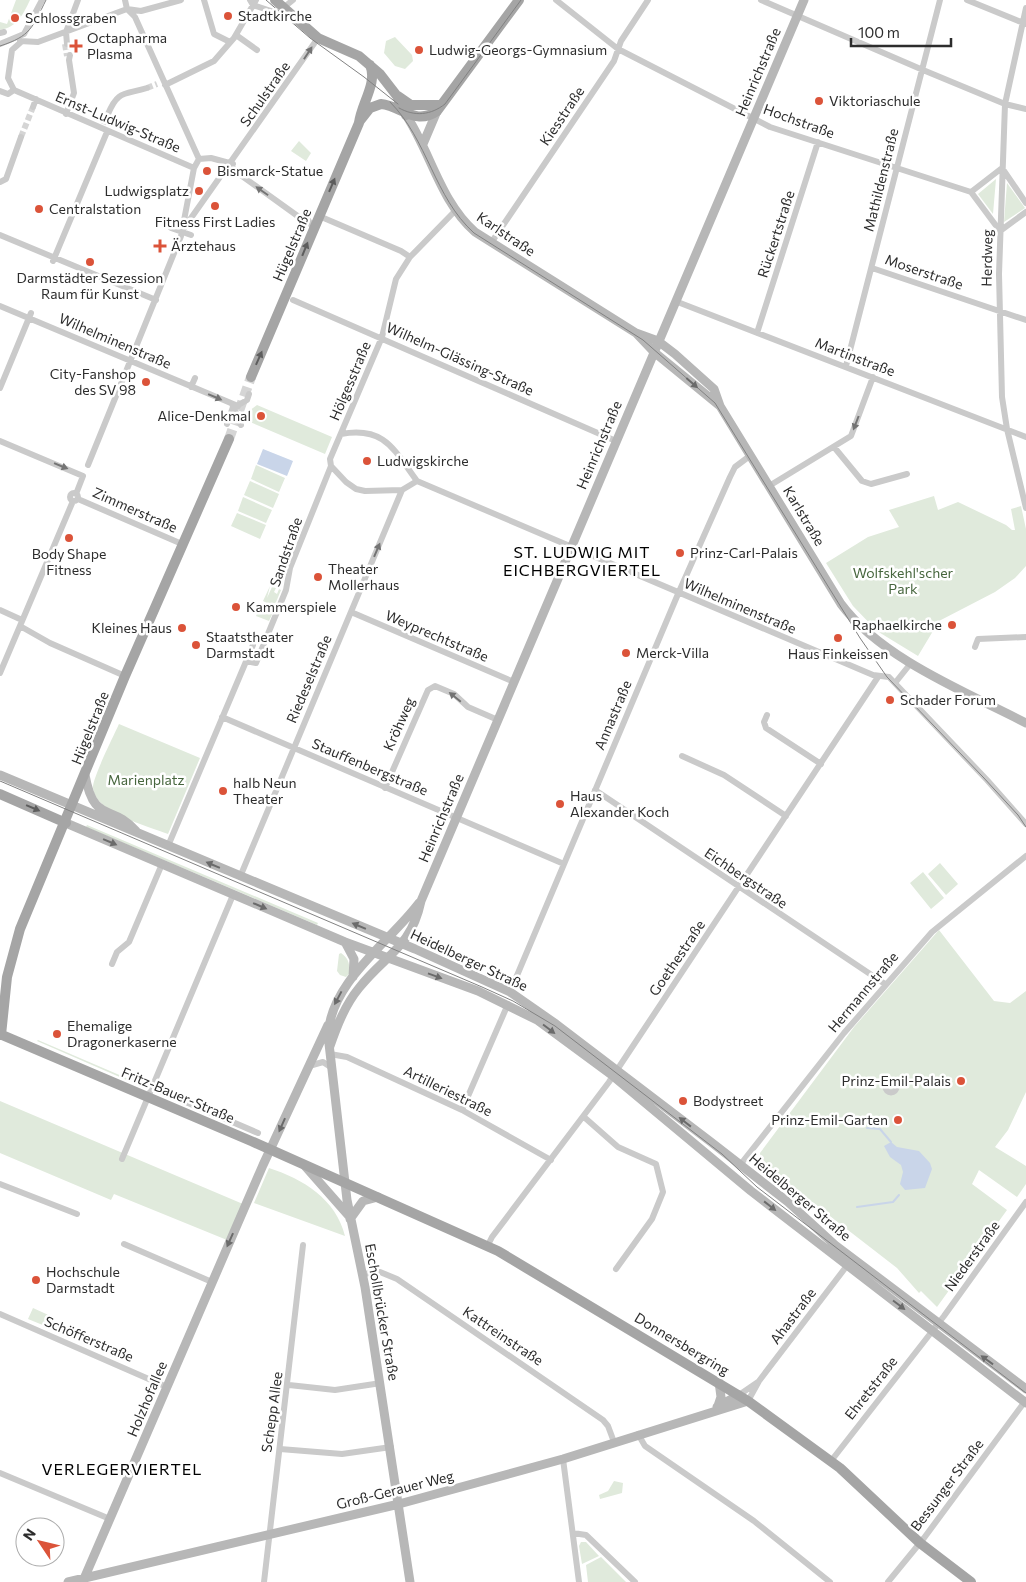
<svg xmlns="http://www.w3.org/2000/svg" width="1026" height="1582" font-family="Commissioner,sans-serif">
  <style>
    .green { fill: #e0eadc }
    .water { fill: #c9d5e9 }
    .lines { fill: none; stroke-linecap: round; stroke-linejoin: round }
    .stream { stroke: #c9d5e9; stroke-width: 2 }
    .street-tunnel { stroke: #d5d5d5; stroke-width: 6; stroke-dasharray: 6 3; stroke-linecap: butt }
    .primary-tunnel { stroke: #d5d5d5; stroke-width: 10; stroke-dasharray: 10 5; stroke-linecap: butt }
    .street { stroke: #cacaca; stroke-width: 6 }
    .secondary { stroke: #b7b7b7; stroke-width: 9 }
    .primary { stroke: #a5a5a5; stroke-width: 10 }
    .tram { stroke: #828282; stroke-width: 1 }
    .oneway { fill: #747474 }
    .oneway2 { fill: #5d5d5d }
    .oneway3 { fill: #6b6b6b }
    .poi-dot { fill: #db5339; stroke: #fff; stroke-width: 2 }
    .labels { text-anchor: middle; stroke-width: 5; stroke-linejoin: round; paint-order: stroke }
    .poi-label { font-size: 14px; fill: #2d2d2d; stroke: #fff; text-anchor: start }
    .street-label { font-size: 14px; fill: #2d2d2d; stroke: #fff }
    .park-label { font-size: 14px; fill: #47663e; stroke: #fff }
    .quarter-label { font-size: 16px; letter-spacing: 1px; fill: #000; stroke: #fff }
  </style>
  <rect width="100%" height="100%" fill="#fff"/>
  <path class="green" d="M16,0H30C23,15 17,27 0,30V22L7,24Z
    M395,37L412,55L413,61L405,69L395,66L384,53L386,41Z
    M299,141L311,153L306,161L291,151Z
    M996,179L993,214L978,194Z
    M1007,183L1025,208L1004,222Z
    M257,405L332,437L325,454L250,422L247,419L249,411Z
    M256,465L285,478L279,492L251,479Z
    M250,481L279,494L273,508L244,495Z
    M934,496L938,510L958,502L1006,525L1012,530H1015L1011,509L1021,506L1026,529V566L1015,578L995,592L939,621L918,656L877,631L853,606L826,563L868,537L899,527L889,510Z
    M243,497L272,510L266,523L238,511Z
    M237,513L266,525L260,539L231,526Z
    M270,586L267,598L272,587L276,588L274,592L277,594L279,589L281,590L274,607L263,601Z
    M261,605L274,610L269,621L256,616Z
    M119,724L200,758L168,834C148,826 95,813 93,788C92,779 114,735 119,724Z
    M87,825L318,923L317,925L86,827Z
    M940,863L958,884L946,895L928,874Z
    M923,872L944,898L931,909L910,883Z
    M939,930L994,1001L1010,1003L1026,991V1092L1008,1130L995,1147L1026,1166V1184L1017,1197L979,1170L972,1184L1007,1210L937,1307L921,1291L919,1293L897,1268L773,1172L760,1156V1153L854,1027Z
    M341,953C349,959 350,964 349,974L346,977L340,975L337,971L339,954Z
    M38,1040L138,1083V1085L37,1041Z
    M0,1101L243,1204L227,1240L114,1194L111,1200L0,1153Z
    M269,1168C303,1179 336,1199 345,1236L254,1203Z
    M33,1308L55,1318L50,1328L28,1319Z
    M614,1481L623,1483L622,1493L600,1499L599,1495L608,1491Z
    M581,1542H586L599,1556L582,1564L579,1546Z
    M601,1557L626,1582H588L586,1565Z"/>
  <path class="water" d="M263,449L293,461L287,476L257,464Z
    M891,1142L897,1147L919,1151L930,1163L932,1169L925,1188L905,1190L900,1184L903,1172L901,1165L890,1157L884,1146Z"/>
  <g class="lines">
    <path class="stream" d="M867,1128L880,1129L891,1142
      M857,1207L893,1202L899,1195"/>
    <path class="street-tunnel" d="M65,44L67,56
      M147,88L157,84
      M103,124L108,114
      M21,137L33,107"/>
    <path class="primary-tunnel" d="M229,439L251,377"/>
    <path class="street" d="M125,0L127,9L135,17L199,159
      M204,0L214,34L230,42
      M250,0L253,5L271,11
      M556,0L618,49L770,127L971,192
      M761,0L923,70L1005,104L1026,109
      M967,0L1026,24
      M283,8L293,0
      M1026,8L1005,104L999,274L1002,397L1007,429L1026,508
      M0,33L4,32
      M236,35L257,50
      M20,41L38,42L127,9L141,11L181,0
      M0,44L24,34L42,0
      M67,44L66,32L78,0
      M165,85L214,61L234,38L256,0
      M14,90L194,168
      M14,90L8,78L12,50L21,42
      M0,91L8,94L14,90
      M33,107L36,99
      M66,114L74,93L69,60L70,55
      M108,114C118,90 124,95 147,88
      M230,164L235,171L299,217L308,220L314,229
      M0,182L6,179L21,137
      M1026,203L1002,168L971,192L1000,231L1026,212
      M319,216L401,251L410,257
      M171,228L191,235
      M184,228L318,38
      M0,235L156,300
      M491,243L614,61L621,41L648,0
      M53,261L107,132
      M872,268L1026,320
      M293,300L616,441
      M675,301L1026,437
      M0,306L238,406
      M757,333L818,142
      M846,366L940,0
      M191,387L195,378
      M0,388L31,313
      M232,404L241,425
      M235,407L247,400L249,394
      M227,424L233,407
      M341,434C385,426 394,450 417,481
      M0,441L83,476L76,494
      M834,447L862,481L871,484L907,474
      M88,465L181,236L194,168L199,159L211,158L233,164
      M417,481L873,675L889,677L987,780L1026,824
      M417,481L402,490L365,491L356,489L346,482L331,466L330,459L382,337L396,279L410,257L455,211
      M769,486L851,436L873,377
      M70 497a4 4 0 1 1 8 0a4 4 0 1 1-8 0Z
      M78,499L182,544
      M0,610L22,620
      M351,612L514,682
      M20,626L50,643L125,676
      M975,647L978,639L1026,637
      M246,661L256,663L286,590L290,568L331,466
      M0,673L73,501
      M895,683L911,663
      M767,715L764,722L766,728L821,764
      M222,717L564,864
      M682,756L724,775L786,816
      M385,788L428,690L435,686L454,694L468,707L498,720
      M595,790L885,984
      M168,846L253,645
      M240,877L402,490
      M112,964L117,952L129,942L162,864
      M510,992L678,594L730,477L735,467L751,455
      M330,1054L347,1057L462,1110L551,1160
      M309,1066L323,1062L332,1068
      M885.5 1087a5.5 5.5 0 1 1 11 0a5.5 5.5 0 1 1-11 0Z
      M151,1087L258,1133
      M462,1110L508,1004
      M584,1117L618,1147L656,1164L663,1192L652,1219L616,1269
      M122,1159L233,895
      M740,1165L844,1033L932,932L1026,856
      M0,1184L77,1214
      M124,1244L212,1282
      M488,1245L492,1237L609,1082L878,677
      M363,1274L380,1272L397,1279L603,1420L608,1426L614,1442
      M0,1314L167,1387
      M289,1385L335,1390L381,1383
      M739,1395L758,1382
      M748,1401L759,1381L849,1263
      M638,1434L645,1446L754,1521L830,1582
      M280,1449L342,1454L391,1447
      M563,1459L579,1582
      M831,1461L944,1316L1026,1202
      M0,1473L110,1519
      M573,1533L586,1535L635,1582
      M264,1582L303,1245
      M888,1582L924,1538L1026,1400"/>
    <path class="secondary" d="M406,115C431,153 440,201 475,232L636,333L658,341L675,354L714,389L720,406L841,604C882,659 966,692 1026,723
      M423,144L437,111
      M636,333L654,352L720,406
      M0,775L415,949L510,992L556,1024L711,1142L788,1202L835,1245L1026,1389
      M85,775C94,825 112,803 136,831
      M66,823L345,942L478,991L537,1020L613,1076L751,1191L1026,1403
      M345,942L354,959L353,977
      M330,1046C337,1026 345,1005 359,988C386,954 411,948 421,901L804,0
      M305,1166L349,1216
      M350,1219L363,1201L378,1197
      M718,1406L721,1397L719,1382
      M717,1407L739,1395
      M83,1581L263,1165L328,1025
      M68,1582L399,1504L563,1459L748,1401
      M410,1582L365,1287L347,1200L328,1035C331,981 389,943 419,903"/>
    <path class="primary" d="M275,0L318,38L359,56L380,74L397,96L406,115
      M398,96L411,105H441
      M359,122L370,108L381,104C402,106 415,126 437,111L519,0
      M251,377L359,123C361,104 378,83 370,65
      M0,794L66,823
      M0,1034L251,1141L498,1251L748,1401L840,1468L920,1543L971,1582
      M1,1035L7,977L20,929L125,676L229,439"/>
    <path class="tram" d="M266,0L310,38L364,77L398,104
      M0,46C31,36 32,28 46,0
      M390,102C428,140 434,197 474,233L643,340L715,403L860,638L887,677L983,777L1018,815L1026,827
      M399,108C415,117 431,115 445,104L521,0
      M0,781L482,987L513,1001L555,1026L722,1154L757,1187L1026,1393"/>
  </g>
  <defs><path id="oneway-solid" d="M-6-.8H1V-3.2L6.5 0L1 3.2V.8H-6Z" transform="scale(1.25)"/></defs>
  <g class="oneway">
    <use href="#oneway-solid" transform="translate(308 53) rotate(-57)"/>
    <use href="#oneway-solid" transform="translate(262 191) rotate(-145)"/>
    <use href="#oneway-solid" transform="translate(215 397) rotate(23)"/>
    <use href="#oneway-solid" transform="translate(856 423) rotate(111)"/>
    <use href="#oneway-solid" transform="translate(61 466) rotate(22)"/>
    <use href="#oneway-solid" transform="translate(377 550) rotate(-67)"/>
    <use href="#oneway-solid" transform="translate(455 697) rotate(-141)"/>
  </g>
  <g class="oneway2">
    <use href="#oneway-solid" transform="translate(332 185) rotate(-67)"/>
    <use href="#oneway-solid" transform="translate(305 249) rotate(-68)"/>
    <use href="#oneway-solid" transform="translate(259 358) rotate(-66)"/>
    <use href="#oneway-solid" transform="translate(33 808) rotate(23)"/>
  </g>
  <g class="oneway3">
    <use href="#oneway-solid" transform="translate(692 383) rotate(41)"/>
    <use href="#oneway-solid" transform="translate(110 842) rotate(23)"/>
    <use href="#oneway-solid" transform="translate(213 865) rotate(-157)"/>
    <use href="#oneway-solid" transform="translate(260 906) rotate(23)"/>
    <use href="#oneway-solid" transform="translate(359 926) rotate(-157)"/>
    <use href="#oneway-solid" transform="translate(435 976) rotate(20)"/>
    <use href="#oneway-solid" transform="translate(338 998) rotate(118)"/>
    <use href="#oneway-solid" transform="translate(549 1029) rotate(37)"/>
    <use href="#oneway-solid" transform="translate(685 1122) rotate(-142)"/>
    <use href="#oneway-solid" transform="translate(282 1125) rotate(114)"/>
    <use href="#oneway-solid" transform="translate(770 1206) rotate(38)"/>
    <use href="#oneway-solid" transform="translate(230 1240) rotate(114)"/>
    <use href="#oneway-solid" transform="translate(899 1305) rotate(37)"/>
    <use href="#oneway-solid" transform="translate(987 1360) rotate(-144)"/>
  </g>
  <g class="poi-dot">
    <circle cx="228" cy="16" r="5"/>
    <circle cx="15" cy="18" r="5"/>
    <path d="M73.5 38.5h5v5h5v5h-5v5h-5v-5h-5v-5h5z"/>
    <circle cx="419" cy="50" r="5"/>
    <circle cx="819" cy="101" r="5"/>
    <circle cx="207" cy="171" r="5"/>
    <circle cx="199" cy="191" r="5"/>
    <circle cx="215" cy="206" r="5"/>
    <circle cx="39" cy="209" r="5"/>
    <path d="M157.5 238.5h5v5h5v5h-5v5h-5v-5h-5v-5h5z"/>
    <circle cx="90" cy="262" r="5"/>
    <circle cx="146" cy="382" r="5"/>
    <circle cx="261" cy="416" r="5"/>
    <circle cx="367" cy="461" r="5"/>
    <circle cx="69" cy="538" r="5"/>
    <circle cx="680" cy="553" r="5"/>
    <circle cx="318" cy="577" r="5"/>
    <circle cx="236" cy="607" r="5"/>
    <circle cx="952" cy="625" r="5"/>
    <circle cx="182" cy="628" r="5"/>
    <circle cx="838" cy="638" r="5"/>
    <circle cx="196" cy="645" r="5"/>
    <circle cx="626" cy="653" r="5"/>
    <circle cx="890" cy="700" r="5"/>
    <circle cx="223" cy="791" r="5"/>
    <circle cx="560" cy="804" r="5"/>
    <circle cx="57" cy="1034" r="5"/>
    <circle cx="961" cy="1081" r="5"/>
    <circle cx="683" cy="1101" r="5"/>
    <circle cx="898" cy="1120" r="5"/>
    <circle cx="36" cy="1280" r="5"/>
  </g>
  <g class="labels">
    <g class="poi-label">
      <text x="238" y="21">Stadtkirche</text>
      <text x="25" y="23">Schlossgraben</text>
      <text x="87" y="43">Octapharma<tspan x="87" dy="16">Plasma</tspan></text>
      <text x="429" y="55">Ludwig-Georgs-Gymnasium</text>
      <text x="829" y="106">Viktoriaschule</text>
      <text x="217" y="176">Bismarck-Statue</text>
      <text x="189" y="196" text-anchor="end">Ludwigsplatz</text>
      <text x="49" y="214">Centralstation</text>
      <text x="215" y="227" text-anchor="middle">Fitness First Ladies</text>
      <text x="171" y="251">Ärztehaus</text>
      <text x="90" y="283" text-anchor="middle">Darmstädter Sezession<tspan x="90" dy="16">Raum für Kunst</tspan></text>
      <text x="136" y="379" text-anchor="end">City-Fanshop<tspan x="136" dy="16">des SV 98</tspan></text>
      <text x="251" y="421" text-anchor="end">Alice-Denkmal</text>
      <text x="377" y="466">Ludwigskirche</text>
      <text x="690" y="558">Prinz-Carl-Palais</text>
      <text x="69" y="559" text-anchor="middle">Body Shape<tspan x="69" dy="16">Fitness</tspan></text>
      <text x="328" y="574">Theater<tspan x="328" dy="16">Mollerhaus</tspan></text>
      <text x="246" y="612">Kammerspiele</text>
      <text x="942" y="630" text-anchor="end">Raphaelkirche</text>
      <text x="172" y="633" text-anchor="end">Kleines Haus</text>
      <text x="206" y="642">Staatstheater<tspan x="206" dy="16">Darmstadt</tspan></text>
      <text x="636" y="658">Merck-Villa</text>
      <text x="838" y="659" text-anchor="middle">Haus Finkeissen</text>
      <text x="900" y="705">Schader Forum</text>
      <text x="233" y="788">halb Neun<tspan x="233" dy="16">Theater</tspan></text>
      <text x="570" y="801">Haus<tspan x="570" dy="16">Alexander Koch</tspan></text>
      <text x="67" y="1031">Ehemalige<tspan x="67" dy="16">Dragonerkaserne</tspan></text>
      <text x="951" y="1086" text-anchor="end">Prinz-Emil-Palais</text>
      <text x="693" y="1106">Bodystreet</text>
      <text x="888" y="1125" text-anchor="end">Prinz-Emil-Garten</text>
      <text x="46" y="1277">Hochschule<tspan x="46" dy="16">Darmstadt</tspan></text>
    </g>
    <g class="street-label">
      <text transform="translate(758 72) rotate(-67)" y="5">Heinrichstraße</text>
      <text transform="translate(265 94) rotate(-55)" y="5">Schulstraße</text>
      <text transform="translate(562 116) rotate(-56)" y="5">Kiesstraße</text>
      <text transform="translate(799 121) rotate(20)" y="5">Hochstraße</text>
      <text transform="translate(118 122) rotate(23)" y="5">Ernst-Ludwig-Straße</text>
      <text transform="translate(881 180) rotate(-76)" y="5">Mathildenstraße</text>
      <text transform="translate(506 234) rotate(34)" y="5">Karlstraße</text>
      <text transform="translate(776 234) rotate(-72)" y="5">Rückertstraße</text>
      <text transform="translate(292 245) rotate(-67)" y="5">Hügelstraße</text>
      <text transform="translate(987 258) rotate(-89)" y="5">Herdweg</text>
      <text transform="translate(924 272) rotate(19)" y="5">Moserstraße</text>
      <text transform="translate(115 341) rotate(23)" y="5">Wilhelminenstraße</text>
      <text transform="translate(855 357) rotate(21)" y="5">Martinstraße</text>
      <text transform="translate(460 359) rotate(24)" y="5">Wilhelm-Glässing-Straße</text>
      <text transform="translate(350 381) rotate(-67)" y="5">Hölgesstraße</text>
      <text transform="translate(599 445) rotate(-67)" y="5">Heinrichstraße</text>
      <text transform="translate(135 510) rotate(24)" y="5">Zimmerstraße</text>
      <text transform="translate(804 516) rotate(59)" y="5">Karlstraße</text>
      <text transform="translate(286 552) rotate(-71)" y="5">Sandstraße</text>
      <text transform="translate(740 606) rotate(23)" y="5">Wilhelminenstraße</text>
      <text transform="translate(437 636) rotate(23)" y="5">Weyprechtstraße</text>
      <text transform="translate(309 679) rotate(-67)" y="5">Riedeselstraße</text>
      <text transform="translate(613 715) rotate(-67)" y="5">Annastraße</text>
      <text transform="translate(399 724) rotate(-66)" y="5">Kröhweg</text>
      <text transform="translate(90 728) rotate(-68)" y="5">Hügelstraße</text>
      <text transform="translate(370 767) rotate(23)" y="5">Stauffenbergstraße</text>
      <text transform="translate(441 818) rotate(-67)" y="5">Heinrichstraße</text>
      <text transform="translate(746 878) rotate(34)" y="5">Eichbergstraße</text>
      <text transform="translate(677 958) rotate(-56)" y="5">Goethestraße</text>
      <text transform="translate(469 960) rotate(25)" y="5">Heidelberger Straße</text>
      <text transform="translate(863 992) rotate(-50)" y="5">Hermannstraße</text>
      <text transform="translate(448 1091) rotate(26)" y="5">Artilleriestraße</text>
      <text transform="translate(178 1095) rotate(23)" y="5">Fritz-Bauer-Straße</text>
      <text transform="translate(800 1197) rotate(40)" y="5">Heidelberger Straße</text>
      <text transform="translate(972 1256) rotate(-54)" y="5">Niederstraße</text>
      <text transform="translate(382 1312) rotate(80)" y="5">Eschollbrücker Straße</text>
      <text transform="translate(793 1316) rotate(-53)" y="5">Ahastraße</text>
      <text transform="translate(503 1336) rotate(34)" y="5">Kattreinstraße</text>
      <text transform="translate(89 1339) rotate(23)" y="5">Schöfferstraße</text>
      <text transform="translate(682 1344) rotate(31)" y="5">Donnersbergring</text>
      <text transform="translate(871 1388) rotate(-52)" y="5">Ehretstraße</text>
      <text transform="translate(147 1399) rotate(-67)" y="5">Holzhofallee</text>
      <text transform="translate(272 1412) rotate(-82)" y="5">Schepp Allee</text>
      <text transform="translate(947 1485) rotate(-53)" y="5">Bessunger Straße</text>
      <text transform="translate(395 1490) rotate(-14)" y="5">Groß-Gerauer Weg</text>
    </g>
    <g class="park-label">
      <text x="903" y="578">Wolfskehl'scher<tspan x="903" dy="16">Park</tspan></text>
      <text x="146" y="785">Marienplatz</text>
    </g>
    <g class="quarter-label">
      <text x="582" y="558">ST. LUDWIG MIT<tspan x="582" dy="18">EICHBERGVIERTEL</tspan></text>
      <text x="122" y="1475">VERLEGERVIERTEL</text>
    </g>
  </g>
  <g transform="translate(40 1542) rotate(305)"><circle r="24" fill="#ffffff" stroke="#ababab"/>
  <path d="M0-4L9 19L0 12L-9 19Z" fill="#db5339"/>
  <text y="-8" font-size="14" font-weight="bold" text-anchor="middle" fill="#2d2d2d">N</text>
  </g>
  <path d="M851 38v8h100v-8" fill="none" stroke="#2d2d2d" stroke-width="2.5"/>
  <text x="858" y="38" font-size="15" fill="#2d2d2d" stroke="#ffffff" stroke-width="4" paint-order="stroke">100 m</text>
</svg>
